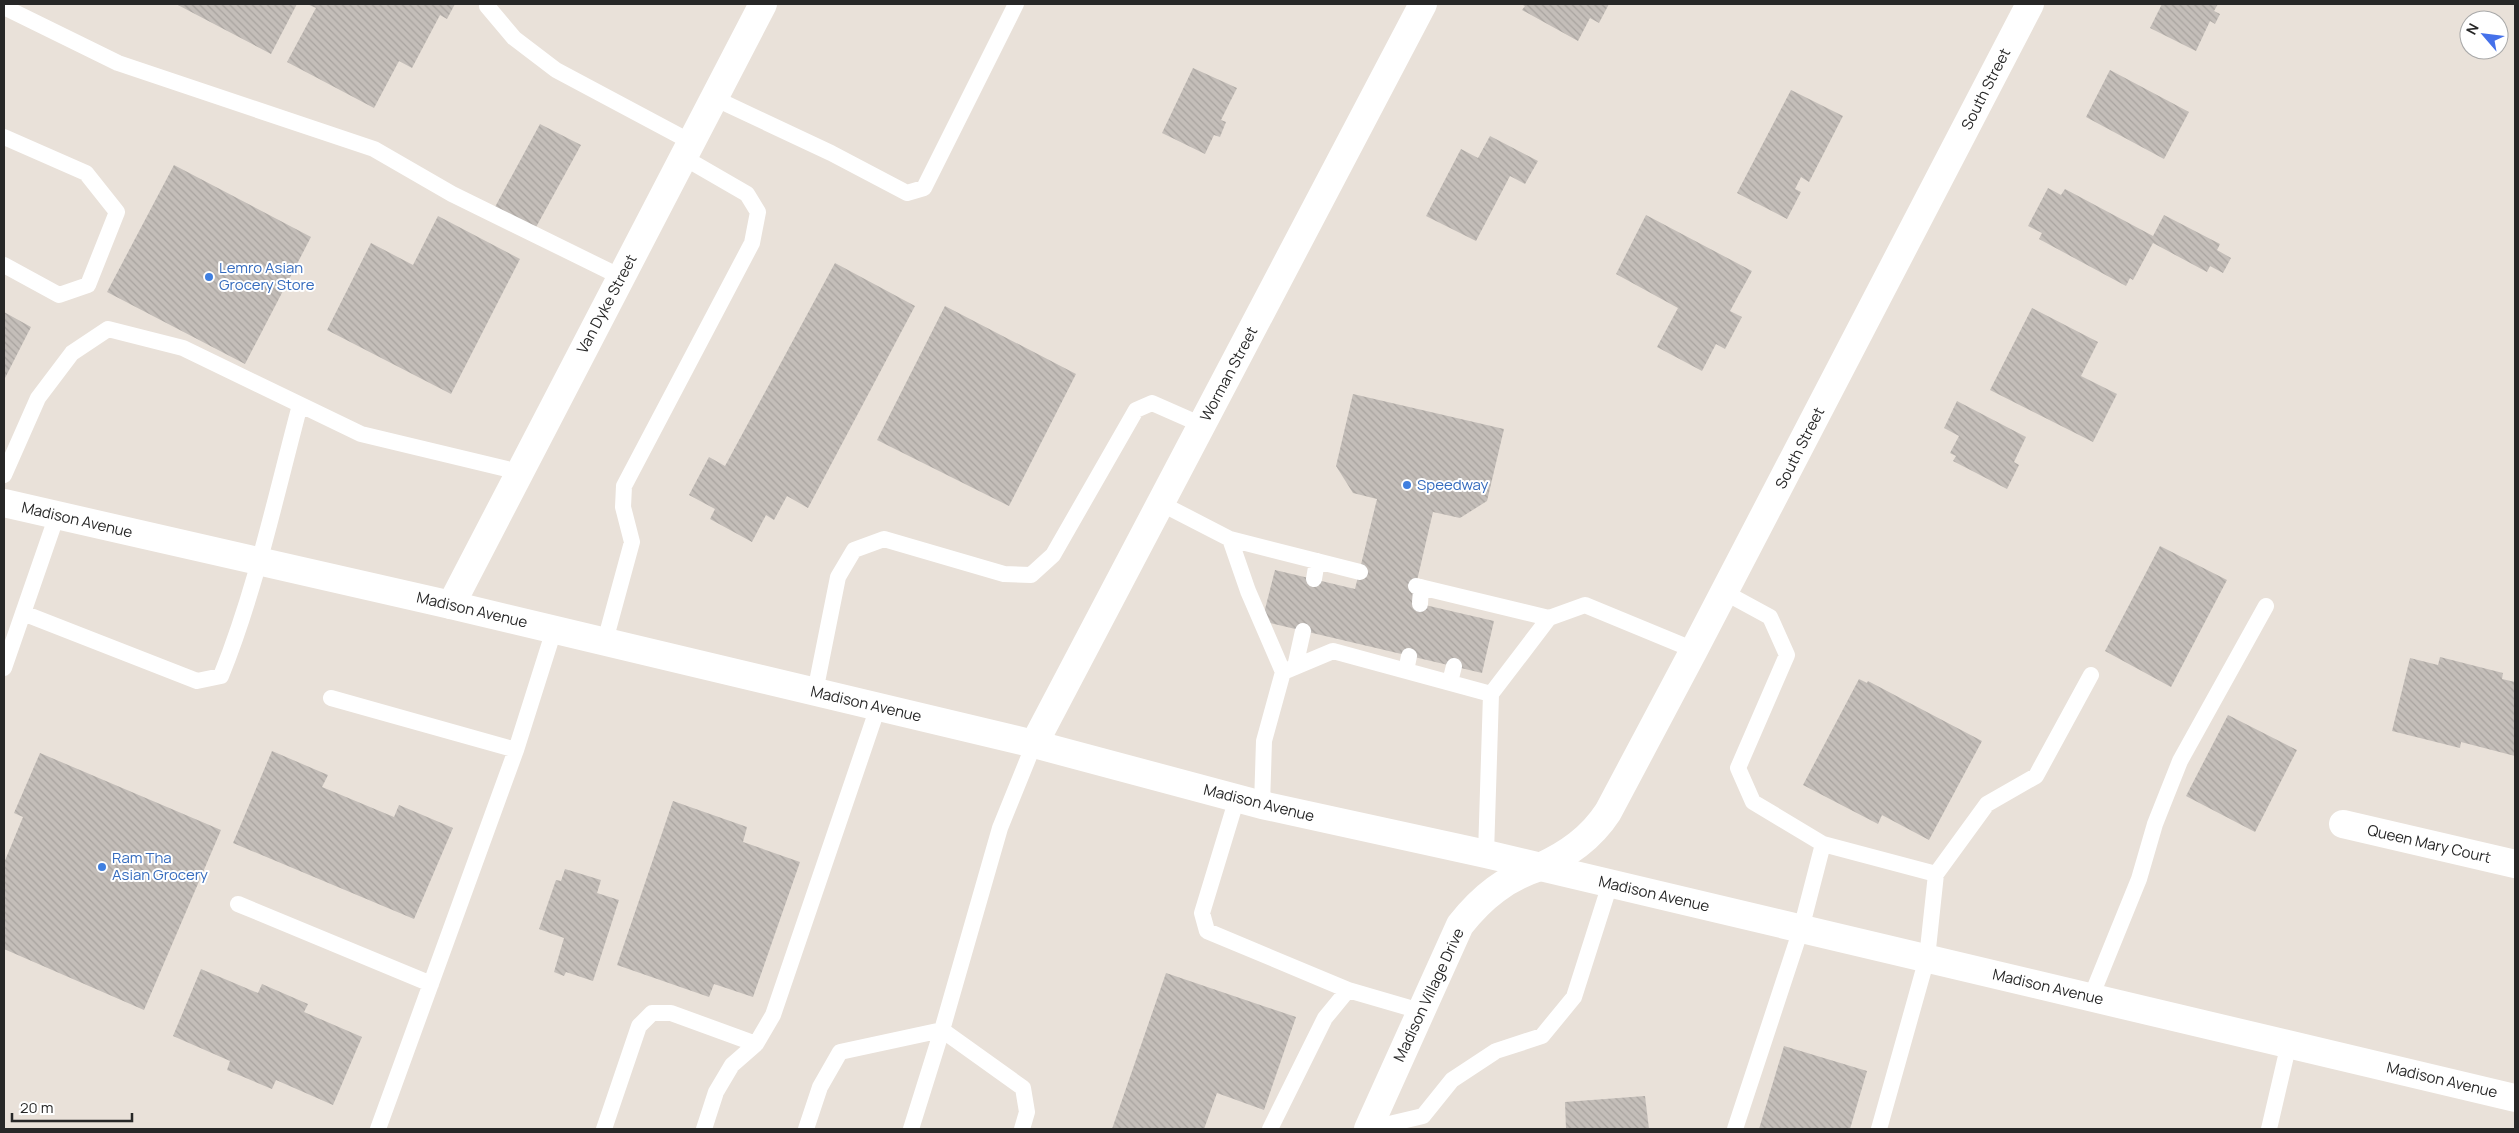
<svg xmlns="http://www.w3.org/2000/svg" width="2519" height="1133" font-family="Manrope,sans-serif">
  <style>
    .building { fill: url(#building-back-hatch) }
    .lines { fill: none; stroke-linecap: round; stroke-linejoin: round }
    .service { stroke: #fff; stroke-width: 16 }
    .minor { stroke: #fff; stroke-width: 28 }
    .tertiary { stroke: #fff; stroke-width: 28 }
    .secondary { stroke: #fff; stroke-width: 28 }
    .shop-dot { fill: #3f7fe0; stroke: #fff; stroke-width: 2 }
    .labels { text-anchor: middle; stroke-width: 4; stroke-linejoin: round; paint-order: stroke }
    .street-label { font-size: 15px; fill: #272727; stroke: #fff }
    .shop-label { font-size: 15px; fill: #366cbe; stroke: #fff; text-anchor: start }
  </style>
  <defs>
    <pattern id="building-back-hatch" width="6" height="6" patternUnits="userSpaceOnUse" patternTransform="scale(1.25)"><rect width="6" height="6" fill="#c4beb9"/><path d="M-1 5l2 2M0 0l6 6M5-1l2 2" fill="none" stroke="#a8a39f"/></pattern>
  </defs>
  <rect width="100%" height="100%" fill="#e9e1d9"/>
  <path class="building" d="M176,4H297L271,54Z
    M307,4H455L447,19L440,15L412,68L399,61L374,108L287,62L316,8Z
    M1521,4H1609L1599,23L1590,18L1578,41L1522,10L1525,6Z
    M2162,4H2218L2214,11L2220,14L2215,24L2210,21L2196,51L2150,28Z
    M1193,68L1237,88L1221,120L1226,122L1220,137L1214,135L1205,154L1162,133Z
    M2110,70L2189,112L2164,159L2086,117Z
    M1791,90L1843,116L1809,182L1801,177L1795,189L1801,192L1787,219L1737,193Z
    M540,124L581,145L535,229L495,207Z
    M1490,136L1538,161L1525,184L1510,176L1476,241L1426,216L1461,149L1478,158Z
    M174,165L311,237L245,364L107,292Z
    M2048,188L2061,195L2065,189L2153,236L2164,215L2220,244L2217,250L2231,258L2223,273L2210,266L2207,272L2153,243L2133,280L2130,278L2126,286L2039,239L2042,233L2028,226Z
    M1646,215L1752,271L1730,311L1742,317L1725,349L1716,344L1702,371L1657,347L1678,308L1616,274Z
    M438,216L520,259L451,394L327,330L371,243L413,265Z
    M835,263L915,306L808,508L787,496L774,520L766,515L752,542L710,519L715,509L689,495L709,457L725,466Z
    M945,306L1076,374L1009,506L877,440Z
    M2032,308L2098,342L2081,376L2117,394L2093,442L1990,390Z
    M4,312L31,327L4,380Z
    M1353,394L1504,429L1487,501L1460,518L1433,512L1412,602L1494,621L1482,673L1262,621L1275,570L1355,589L1377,499L1353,493L1336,466Z
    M1957,401L2026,437L2014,462L2019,465L2007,489L1953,461L1956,456L1950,453L1959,436L1944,428Z
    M2160,546L2227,580L2171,687L2105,651Z
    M2440,657L2503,673L2502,679L2515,682V756L2461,742L2460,748L2392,731L2410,658L2438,665Z
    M1859,679L1867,683L1868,681L1982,741L1929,840L1882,815L1878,824L1803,785Z
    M2228,715L2297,750L2255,832L2186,796Z
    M272,751L328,775L322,787L394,817L399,805L453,828L414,919L233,843Z
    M40,753L221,830L144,1010L4,949V863L23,817L14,813Z
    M673,801L747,827L743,842L800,862L753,997L714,984L709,997L617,965Z
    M565,869L601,880L597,893L619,900L593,981L566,972L564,976L554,972L564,938L539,929L556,880L561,881Z
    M201,969L258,993L262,984L308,1004L304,1012L362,1037L333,1105L276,1080L272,1089L227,1070L230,1061L173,1036Z
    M1166,973L1296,1017L1264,1110L1217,1093L1204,1129H1112Z
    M1784,1046L1867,1071L1850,1129H1759Z
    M1645,1096L1649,1129H1566L1565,1102Z"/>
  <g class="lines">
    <path class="service" d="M488,4L487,6L514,38L556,70L691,142
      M4,7L118,63L374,149L452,194L621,277
      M714,98L831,153L907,193L924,188L1016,4
      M4,137L86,173L117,212L88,285L59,295L4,265
      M4,475L38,398L72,353L108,329L183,348L361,434L519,472
      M1160,503L1230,539L1248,591L1283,672
      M1230,539L1360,572
      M1314,579L1317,561
      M1416,586L1549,618
      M1724,592L1770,617L1787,655L1738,768L1753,802L1823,844
      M1420,604L1421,587
      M23,613L197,681L221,676C256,589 276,495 300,405
      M605,641L632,542L623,507L624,486L752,243L758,212L747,194L683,157
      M1295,667L1303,631
      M4,668L57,515
      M1406,671L1409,656
      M1450,682L1454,666
      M815,692L838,577L854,550L884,539L1004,574L1031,575L1053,555L1136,410L1152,403L1202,425
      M1491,694L1549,618L1585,605L1694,650
      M331,698L516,750
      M1237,798L1202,913L1207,931L1348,990
      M1262,805L1264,741L1283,672L1333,651L1491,694L1486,854
      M1936,874L1987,804L2036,776L2091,675
      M238,904L431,984
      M2091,997L2139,879L2155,824L2180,761L2266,606
      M378,1129L516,750L554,630
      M604,1129L639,1026L652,1013H671L756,1044
      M704,1129L716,1092L732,1065L756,1044L773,1015L878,707
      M806,1129L820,1087L840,1052L942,1030L1023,1088L1027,1112L1022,1129
      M911,1129L942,1030L1000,828L1034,744
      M1270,1129L1325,1018L1348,990L1420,1011
      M1368,1129L1423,1116L1452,1080L1496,1051L1542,1036L1574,997L1610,884
      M1735,1129L1801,929L1823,844L1936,874L1927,958L1879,1129
      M2269,1129L2289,1043"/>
    <path class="minor" d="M451,605L763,4
      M1034,744L1423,4
      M2343,824L2515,864
      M1368,1129L1460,925C1482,897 1506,878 1540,867"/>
    <path class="tertiary" d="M1540,867C1568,854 1591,838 1608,812L1694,650L2030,4"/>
    <path class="secondary" d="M4,503L451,605L1034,744L1262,805L1486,854L2515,1098"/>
  </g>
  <g class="shop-dot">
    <circle cx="209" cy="277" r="5"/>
    <circle cx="1407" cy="485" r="5"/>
    <circle cx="102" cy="867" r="5"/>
  </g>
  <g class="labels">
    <g class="street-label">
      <text transform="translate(1986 89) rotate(-63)" y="5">South Street</text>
      <text transform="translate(607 304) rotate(-62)" y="5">Van Dyke Street</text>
      <text transform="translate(1229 374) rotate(-62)" y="5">Worman Street</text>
      <text transform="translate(1800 448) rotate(-63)" y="5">South Street</text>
      <text transform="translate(77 520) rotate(13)" y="5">Madison Avenue</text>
      <text transform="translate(472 610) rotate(13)" y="5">Madison Avenue</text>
      <text transform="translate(866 704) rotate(13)" y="5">Madison Avenue</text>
      <text transform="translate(1259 803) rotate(14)" y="5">Madison Avenue</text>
      <text transform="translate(2429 844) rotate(13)" y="5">Queen Mary Court</text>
      <text transform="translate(1654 894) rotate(13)" y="5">Madison Avenue</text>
      <text transform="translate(2048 987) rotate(13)" y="5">Madison Avenue</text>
      <text transform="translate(1429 995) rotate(-65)" y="5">Madison Village Drive</text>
      <text transform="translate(2442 1080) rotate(13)" y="5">Madison Avenue</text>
    </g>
    <g class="shop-label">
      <text x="219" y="273">Lemro Asian<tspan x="219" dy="17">Grocery Store</tspan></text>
      <text x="1417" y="490">Speedway</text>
      <text x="112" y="863">Ram Tha<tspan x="112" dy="17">Asian Grocery</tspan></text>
    </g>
  </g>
  <rect width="2519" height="1133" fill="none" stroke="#272727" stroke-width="10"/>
  <g transform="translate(2484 35) rotate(298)"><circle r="24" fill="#ffffff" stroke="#a9a9a9"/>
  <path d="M0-4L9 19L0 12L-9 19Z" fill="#4571ea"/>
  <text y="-8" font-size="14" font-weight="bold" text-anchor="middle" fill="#272727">N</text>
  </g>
  <path d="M12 1113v8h120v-8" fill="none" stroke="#272727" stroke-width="2.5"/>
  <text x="20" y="1113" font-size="15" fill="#272727" stroke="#ffffff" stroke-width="4" paint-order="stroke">20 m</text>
</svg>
